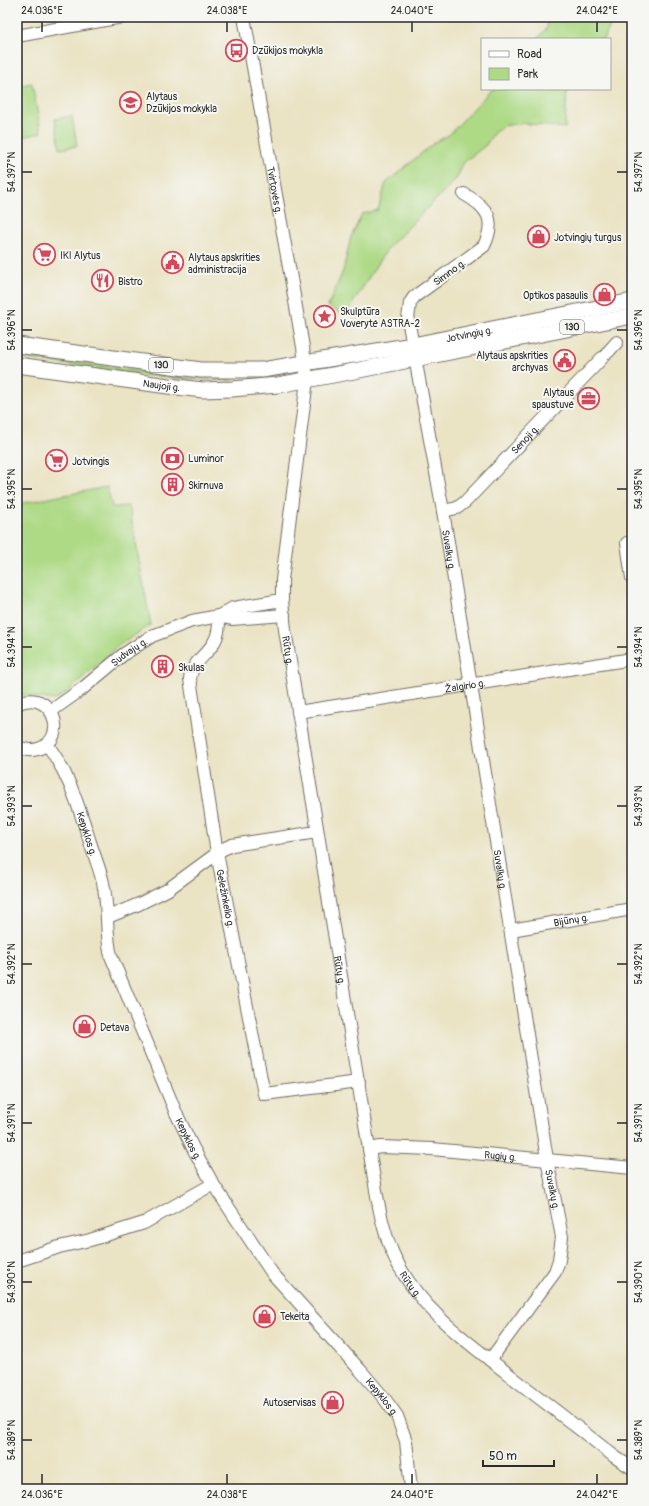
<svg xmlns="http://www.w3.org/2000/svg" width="649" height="1506" font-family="Pangolin,sans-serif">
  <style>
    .green { fill: #aeda86; stroke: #6c8258 }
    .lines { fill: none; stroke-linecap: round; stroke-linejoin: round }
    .minor-casing { stroke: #6e6b61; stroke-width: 14 }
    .major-casing { stroke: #6e6b61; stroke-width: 17 }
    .minor { stroke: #fff; stroke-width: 12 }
    .major { stroke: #fff; stroke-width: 15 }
    .ticks { fill: none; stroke: #2b2b2b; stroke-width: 1.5 }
    .labels { text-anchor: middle; stroke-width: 4; stroke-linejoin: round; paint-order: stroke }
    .shield { fill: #f6f6f2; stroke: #686867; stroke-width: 1 }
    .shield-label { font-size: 9px; font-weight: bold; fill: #2b2b2b }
    .poi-label { font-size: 10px; fill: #2b2b2b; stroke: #f6f6f2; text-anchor: start }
    .street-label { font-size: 10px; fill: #2b2b2b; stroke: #f6f6f2 }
    .neatline { fill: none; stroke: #2b2b2b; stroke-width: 1.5 }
    .ticks-label { font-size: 10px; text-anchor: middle; fill: #2b2b2b }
  </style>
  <rect width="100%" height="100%" fill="#f6f6f2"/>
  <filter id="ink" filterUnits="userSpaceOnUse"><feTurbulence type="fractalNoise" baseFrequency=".025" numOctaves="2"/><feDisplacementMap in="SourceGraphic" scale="8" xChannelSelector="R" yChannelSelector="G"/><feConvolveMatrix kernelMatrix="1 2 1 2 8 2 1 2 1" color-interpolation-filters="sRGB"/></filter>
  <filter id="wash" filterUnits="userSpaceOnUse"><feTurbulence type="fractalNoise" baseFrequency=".012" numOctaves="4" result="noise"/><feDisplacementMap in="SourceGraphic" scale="16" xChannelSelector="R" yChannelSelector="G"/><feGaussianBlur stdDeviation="0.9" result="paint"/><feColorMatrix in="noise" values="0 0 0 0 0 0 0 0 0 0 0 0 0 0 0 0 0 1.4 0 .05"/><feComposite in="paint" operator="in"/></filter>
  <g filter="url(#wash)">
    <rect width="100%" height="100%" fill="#eae3c4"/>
    <path class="green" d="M548,17H581L611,23L604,39H537L547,28Z
      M32,83L41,133L17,138V86Z
      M492,89H567L565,128L521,123L503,126L495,131L486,145L464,162L457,178L389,247L377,264L345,316L328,306L343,271L351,237L362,214L378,210L386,183L435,142L449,135Z
      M72,116L77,146L60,149L55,119Z
      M17,353L195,379L234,380C161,381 89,367 17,357Z
      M107,487L112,507L129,506L151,625L120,644L66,693L55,700L33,697L21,694L17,685V499L23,503Z"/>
  </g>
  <g filter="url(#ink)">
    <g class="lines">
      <defs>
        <g id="minor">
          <path id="s1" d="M244,17L289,267L303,347L307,380L282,580V600L285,630L369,1149C376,1186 379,1226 396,1260C421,1311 469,1343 512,1377C547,1404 581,1430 615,1457L632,1468"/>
          <path d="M631,17H632"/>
          <path d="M17,36L122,17"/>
          <path id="s2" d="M464,194C487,207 497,219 484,246L414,297L410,303L408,319L443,511L547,1159L562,1237L559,1260L555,1272L490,1360"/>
          <path d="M608,352L617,342"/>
          <path id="s3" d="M443,511L457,508L465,502L602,358"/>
          <path d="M627,543L632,578"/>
          <path id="s4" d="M219,616C219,626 219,635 213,644C205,656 191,664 190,679L217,853L264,1094L359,1082"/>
          <path d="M219,616L232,619L284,615"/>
          <path d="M17,704C52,686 71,739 38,749C31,751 23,750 17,746"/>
          <path id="s5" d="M51,711L82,689L124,654L152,636L192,621L219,616L233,608L282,600"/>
          <path id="s6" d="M298,712L632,659"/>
          <path id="s7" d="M47,744C70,776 78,805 90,842C94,855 100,869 103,883C109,907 105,932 111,956L176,1113L194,1150L213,1184L272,1273L361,1371L384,1398L397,1416L406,1441L411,1489"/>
          <path d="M108,917L139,904L167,890L223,849L232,845L317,832"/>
          <path id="s8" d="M511,930L632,909"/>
          <path id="s9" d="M369,1149L381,1147L432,1149L632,1168"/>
          <path d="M17,1261L59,1247L90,1240L144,1223L213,1184"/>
        </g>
        <g id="major">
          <path id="s10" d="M17,345L201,370H262L413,345L632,301"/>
          <path id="s11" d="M17,365L168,386L203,390L232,389L278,385L344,373L632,316"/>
        </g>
      </defs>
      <use href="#minor" class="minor-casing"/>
      <use href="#major" class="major-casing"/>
      <use href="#minor" class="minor"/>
      <use href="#major" class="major"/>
    </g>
  </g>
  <path class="ticks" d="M42,22V32M227,22V32M412,22V32M597,22V32M22,172H32M617,172H627M22,330H32M617,330H627M22,489H32M617,489H627M22,647H32M617,647H627M22,806H32M617,806H627M22,964H32M617,964H627M22,1123H32M617,1123H627M22,1282H32M617,1282H627M22,1440H32M617,1440H627M42,1474V1484M227,1474V1484M412,1474V1484M597,1474V1484"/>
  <defs>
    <symbol id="bus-ring" viewBox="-11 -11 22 22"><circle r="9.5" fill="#f6f6f2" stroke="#d1495b" stroke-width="1.5"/><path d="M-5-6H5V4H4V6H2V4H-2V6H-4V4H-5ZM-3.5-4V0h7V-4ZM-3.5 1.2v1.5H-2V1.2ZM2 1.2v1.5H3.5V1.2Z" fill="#d1495b"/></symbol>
    <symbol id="school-ring" viewBox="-11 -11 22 22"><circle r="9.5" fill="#f6f6f2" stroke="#d1495b" stroke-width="1.5"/><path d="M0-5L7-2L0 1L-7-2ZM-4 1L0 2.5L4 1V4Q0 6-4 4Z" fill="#d1495b"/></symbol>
    <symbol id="shop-ring" viewBox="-11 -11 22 22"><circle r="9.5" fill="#f6f6f2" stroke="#d1495b" stroke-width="1.5"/><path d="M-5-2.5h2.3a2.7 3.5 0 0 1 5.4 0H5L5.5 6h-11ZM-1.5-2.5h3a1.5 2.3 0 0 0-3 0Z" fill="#d1495b"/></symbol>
    <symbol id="supermarket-ring" viewBox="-11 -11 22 22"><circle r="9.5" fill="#f6f6f2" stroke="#d1495b" stroke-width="1.5"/><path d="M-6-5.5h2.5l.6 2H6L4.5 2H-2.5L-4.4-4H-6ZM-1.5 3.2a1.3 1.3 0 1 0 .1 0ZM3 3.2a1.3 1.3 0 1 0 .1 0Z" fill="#d1495b"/></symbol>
    <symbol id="civic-ring" viewBox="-11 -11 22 22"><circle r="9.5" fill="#f6f6f2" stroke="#d1495b" stroke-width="1.5"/><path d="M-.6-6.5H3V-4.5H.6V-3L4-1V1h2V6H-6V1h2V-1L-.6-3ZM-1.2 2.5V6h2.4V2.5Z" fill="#d1495b"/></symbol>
    <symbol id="restaurant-ring" viewBox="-11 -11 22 22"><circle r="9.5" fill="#f6f6f2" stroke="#d1495b" stroke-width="1.5"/><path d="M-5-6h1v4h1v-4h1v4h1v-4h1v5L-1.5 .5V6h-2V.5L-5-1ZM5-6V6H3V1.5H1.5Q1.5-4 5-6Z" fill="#d1495b"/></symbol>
    <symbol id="sight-ring" viewBox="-11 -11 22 22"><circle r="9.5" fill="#f6f6f2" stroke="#d1495b" stroke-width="1.5"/><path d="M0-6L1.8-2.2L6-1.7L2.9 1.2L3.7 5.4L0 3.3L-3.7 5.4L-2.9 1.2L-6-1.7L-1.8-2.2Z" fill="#d1495b"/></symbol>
    <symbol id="office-ring" viewBox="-11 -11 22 22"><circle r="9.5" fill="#f6f6f2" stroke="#d1495b" stroke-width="1.5"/><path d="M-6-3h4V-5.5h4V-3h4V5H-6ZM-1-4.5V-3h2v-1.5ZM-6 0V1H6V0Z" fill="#d1495b"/></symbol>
    <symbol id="bank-ring" viewBox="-11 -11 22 22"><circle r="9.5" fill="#f6f6f2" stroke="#d1495b" stroke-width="1.5"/><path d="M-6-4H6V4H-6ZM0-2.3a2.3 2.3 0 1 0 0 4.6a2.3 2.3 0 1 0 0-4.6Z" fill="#d1495b"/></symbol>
    <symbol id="building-ring" viewBox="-11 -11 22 22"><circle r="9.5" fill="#f6f6f2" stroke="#d1495b" stroke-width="1.5"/><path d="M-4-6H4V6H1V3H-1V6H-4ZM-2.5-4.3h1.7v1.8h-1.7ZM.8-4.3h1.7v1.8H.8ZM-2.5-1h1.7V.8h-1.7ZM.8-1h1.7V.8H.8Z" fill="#d1495b"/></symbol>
  </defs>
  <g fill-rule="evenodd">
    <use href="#bus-ring" x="224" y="38" width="25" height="25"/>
    <use href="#school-ring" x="118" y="90" width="25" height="25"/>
    <use href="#shop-ring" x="526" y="224" width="25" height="25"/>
    <use href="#supermarket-ring" x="32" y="242" width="25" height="25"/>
    <use href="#civic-ring" x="160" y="250" width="25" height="25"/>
    <use href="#restaurant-ring" x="90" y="268" width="25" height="25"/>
    <use href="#shop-ring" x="592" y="282" width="25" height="25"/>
    <use href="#sight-ring" x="312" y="304" width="25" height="25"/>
    <use href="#civic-ring" x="552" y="348" width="25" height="25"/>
    <use href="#office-ring" x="576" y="386" width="25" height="25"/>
    <use href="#bank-ring" x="160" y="446" width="25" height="25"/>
    <use href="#supermarket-ring" x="44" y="448" width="25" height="25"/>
    <use href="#building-ring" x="160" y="472" width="25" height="25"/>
    <use href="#building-ring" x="150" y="654" width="25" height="25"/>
    <use href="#shop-ring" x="72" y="1014" width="25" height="25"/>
    <use href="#shop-ring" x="252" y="1304" width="25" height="25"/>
    <use href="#shop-ring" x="320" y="1390" width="25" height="25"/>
  </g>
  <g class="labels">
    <g class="shield">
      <rect x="560" y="320" width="24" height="14" rx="3"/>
      <rect x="149" y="358" width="24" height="14" rx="3"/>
    </g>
    <g class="shield-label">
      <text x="572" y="330">130</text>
      <text x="161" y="368">130</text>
    </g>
    <g class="poi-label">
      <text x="252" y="54">Dzūkijos mokykla</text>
      <text x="146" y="100">Alytaus<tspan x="146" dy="12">Dzūkijos mokykla</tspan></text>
      <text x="554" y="241">Jotvingių turgus</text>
      <text x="60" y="259">IKI Alytus</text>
      <text x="188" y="261">Alytaus apskrities<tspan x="188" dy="12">administracija</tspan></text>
      <text x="118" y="285">Bistro</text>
      <text x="588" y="299" text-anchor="end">Optikos pasaulis</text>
      <text x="340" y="315">Skulptūra<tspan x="340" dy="12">Voverytė ASTRA-2</tspan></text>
      <text x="548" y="359" text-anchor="end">Alytaus apskrities<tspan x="548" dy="12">archyvas</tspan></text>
      <text x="574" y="396" text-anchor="end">Alytaus<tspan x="574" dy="12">spaustuvė</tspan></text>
      <text x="188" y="462">Luminor</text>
      <text x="72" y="465">Jotvingis</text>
      <text x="188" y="489">Skirnuva</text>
      <text x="178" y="671">Skulas</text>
      <text x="100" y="1031">Detava</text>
      <text x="280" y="1320">Tekeita</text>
      <text x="316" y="1406" text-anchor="end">Autoservisas</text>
    </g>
    <g class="street-label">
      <text dy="4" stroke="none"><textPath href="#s1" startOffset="176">Tvirtovės g.</textPath></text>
      <text transform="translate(449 272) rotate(-36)" y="4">Simno g.</text>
      <text dy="4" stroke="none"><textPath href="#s10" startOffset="457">Jotvingių g.</textPath></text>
      <text dy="4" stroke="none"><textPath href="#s11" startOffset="146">Naujoji g.</textPath></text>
      <text dy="4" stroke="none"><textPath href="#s3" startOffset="111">Senoji g.</textPath></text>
      <text dy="4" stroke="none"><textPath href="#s2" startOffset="409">Suvalkų g.</textPath></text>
      <text dy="4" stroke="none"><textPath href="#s1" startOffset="641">Rūtų g.</textPath></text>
      <text dy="4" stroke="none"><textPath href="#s5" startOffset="98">Sudvajų g.</textPath></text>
      <text dy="4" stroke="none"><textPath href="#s6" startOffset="169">Žalgirio g.</textPath></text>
      <text dy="4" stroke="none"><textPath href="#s7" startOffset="99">Kepyklos g.</textPath></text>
      <text dy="4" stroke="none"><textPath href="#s2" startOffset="733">Suvalkų g.</textPath></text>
      <text dy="4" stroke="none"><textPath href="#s4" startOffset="294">Geležinkelio g.</textPath></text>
      <text dy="4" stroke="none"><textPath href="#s8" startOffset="61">Bijūnų g.</textPath></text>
      <text dy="4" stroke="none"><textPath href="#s1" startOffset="965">Rūtų g.</textPath></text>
      <text dy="4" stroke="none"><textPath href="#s7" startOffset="423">Kepyklos g.</textPath></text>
      <text dy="4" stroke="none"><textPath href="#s9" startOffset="132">Rugių g.</textPath></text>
      <text dy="4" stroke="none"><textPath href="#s2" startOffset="1057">Suvalkų g.</textPath></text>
      <text dy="4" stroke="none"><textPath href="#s1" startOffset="1289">Rūtų g.</textPath></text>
      <text dy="4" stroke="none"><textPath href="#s7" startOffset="747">Kepyklos g.</textPath></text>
    </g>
  </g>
  <rect width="649" height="1506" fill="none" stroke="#f6f6f2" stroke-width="44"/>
  <rect x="481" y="38" width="130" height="52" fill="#f6f6f2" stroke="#a5a5a2"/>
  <rect x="489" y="51" width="20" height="6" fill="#ffffff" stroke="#a5a5a2"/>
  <text x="517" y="58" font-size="12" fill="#2b2b2b">Road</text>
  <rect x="489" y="68" width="20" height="12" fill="#aeda86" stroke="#a5a5a2"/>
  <text x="517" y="78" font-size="12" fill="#2b2b2b">Park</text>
  <path d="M483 1460v6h71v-6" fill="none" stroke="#2b2b2b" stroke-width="2"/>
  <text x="489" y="1460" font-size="12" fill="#2b2b2b" stroke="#f6f6f2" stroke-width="3" paint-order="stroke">50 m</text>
  <rect x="22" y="22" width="605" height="1462" class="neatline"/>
  <g class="ticks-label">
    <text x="42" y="14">24.036°E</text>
    <text x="227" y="14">24.038°E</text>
    <text x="412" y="14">24.040°E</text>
    <text x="597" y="14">24.042°E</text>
    <text transform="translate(11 172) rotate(-90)" y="4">54.397°N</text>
    <text transform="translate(638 172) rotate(-90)" y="4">54.397°N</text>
    <text transform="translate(11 330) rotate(-90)" y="4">54.396°N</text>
    <text transform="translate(638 330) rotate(-90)" y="4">54.396°N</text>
    <text transform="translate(11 489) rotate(-90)" y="4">54.395°N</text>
    <text transform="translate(638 489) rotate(-90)" y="4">54.395°N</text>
    <text transform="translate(11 647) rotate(-90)" y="4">54.394°N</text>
    <text transform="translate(638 647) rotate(-90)" y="4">54.394°N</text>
    <text transform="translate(11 806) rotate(-90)" y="4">54.393°N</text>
    <text transform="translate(638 806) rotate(-90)" y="4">54.393°N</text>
    <text transform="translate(11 964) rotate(-90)" y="4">54.392°N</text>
    <text transform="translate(638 964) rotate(-90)" y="4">54.392°N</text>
    <text transform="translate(11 1123) rotate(-90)" y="4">54.391°N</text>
    <text transform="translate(638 1123) rotate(-90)" y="4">54.391°N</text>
    <text transform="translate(11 1282) rotate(-90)" y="4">54.390°N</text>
    <text transform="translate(638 1282) rotate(-90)" y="4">54.390°N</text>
    <text transform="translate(11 1440) rotate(-90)" y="4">54.389°N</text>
    <text transform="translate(638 1440) rotate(-90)" y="4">54.389°N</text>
    <text x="42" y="1498">24.036°E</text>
    <text x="227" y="1498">24.038°E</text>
    <text x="412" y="1498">24.040°E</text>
    <text x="597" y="1498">24.042°E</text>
  </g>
</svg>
